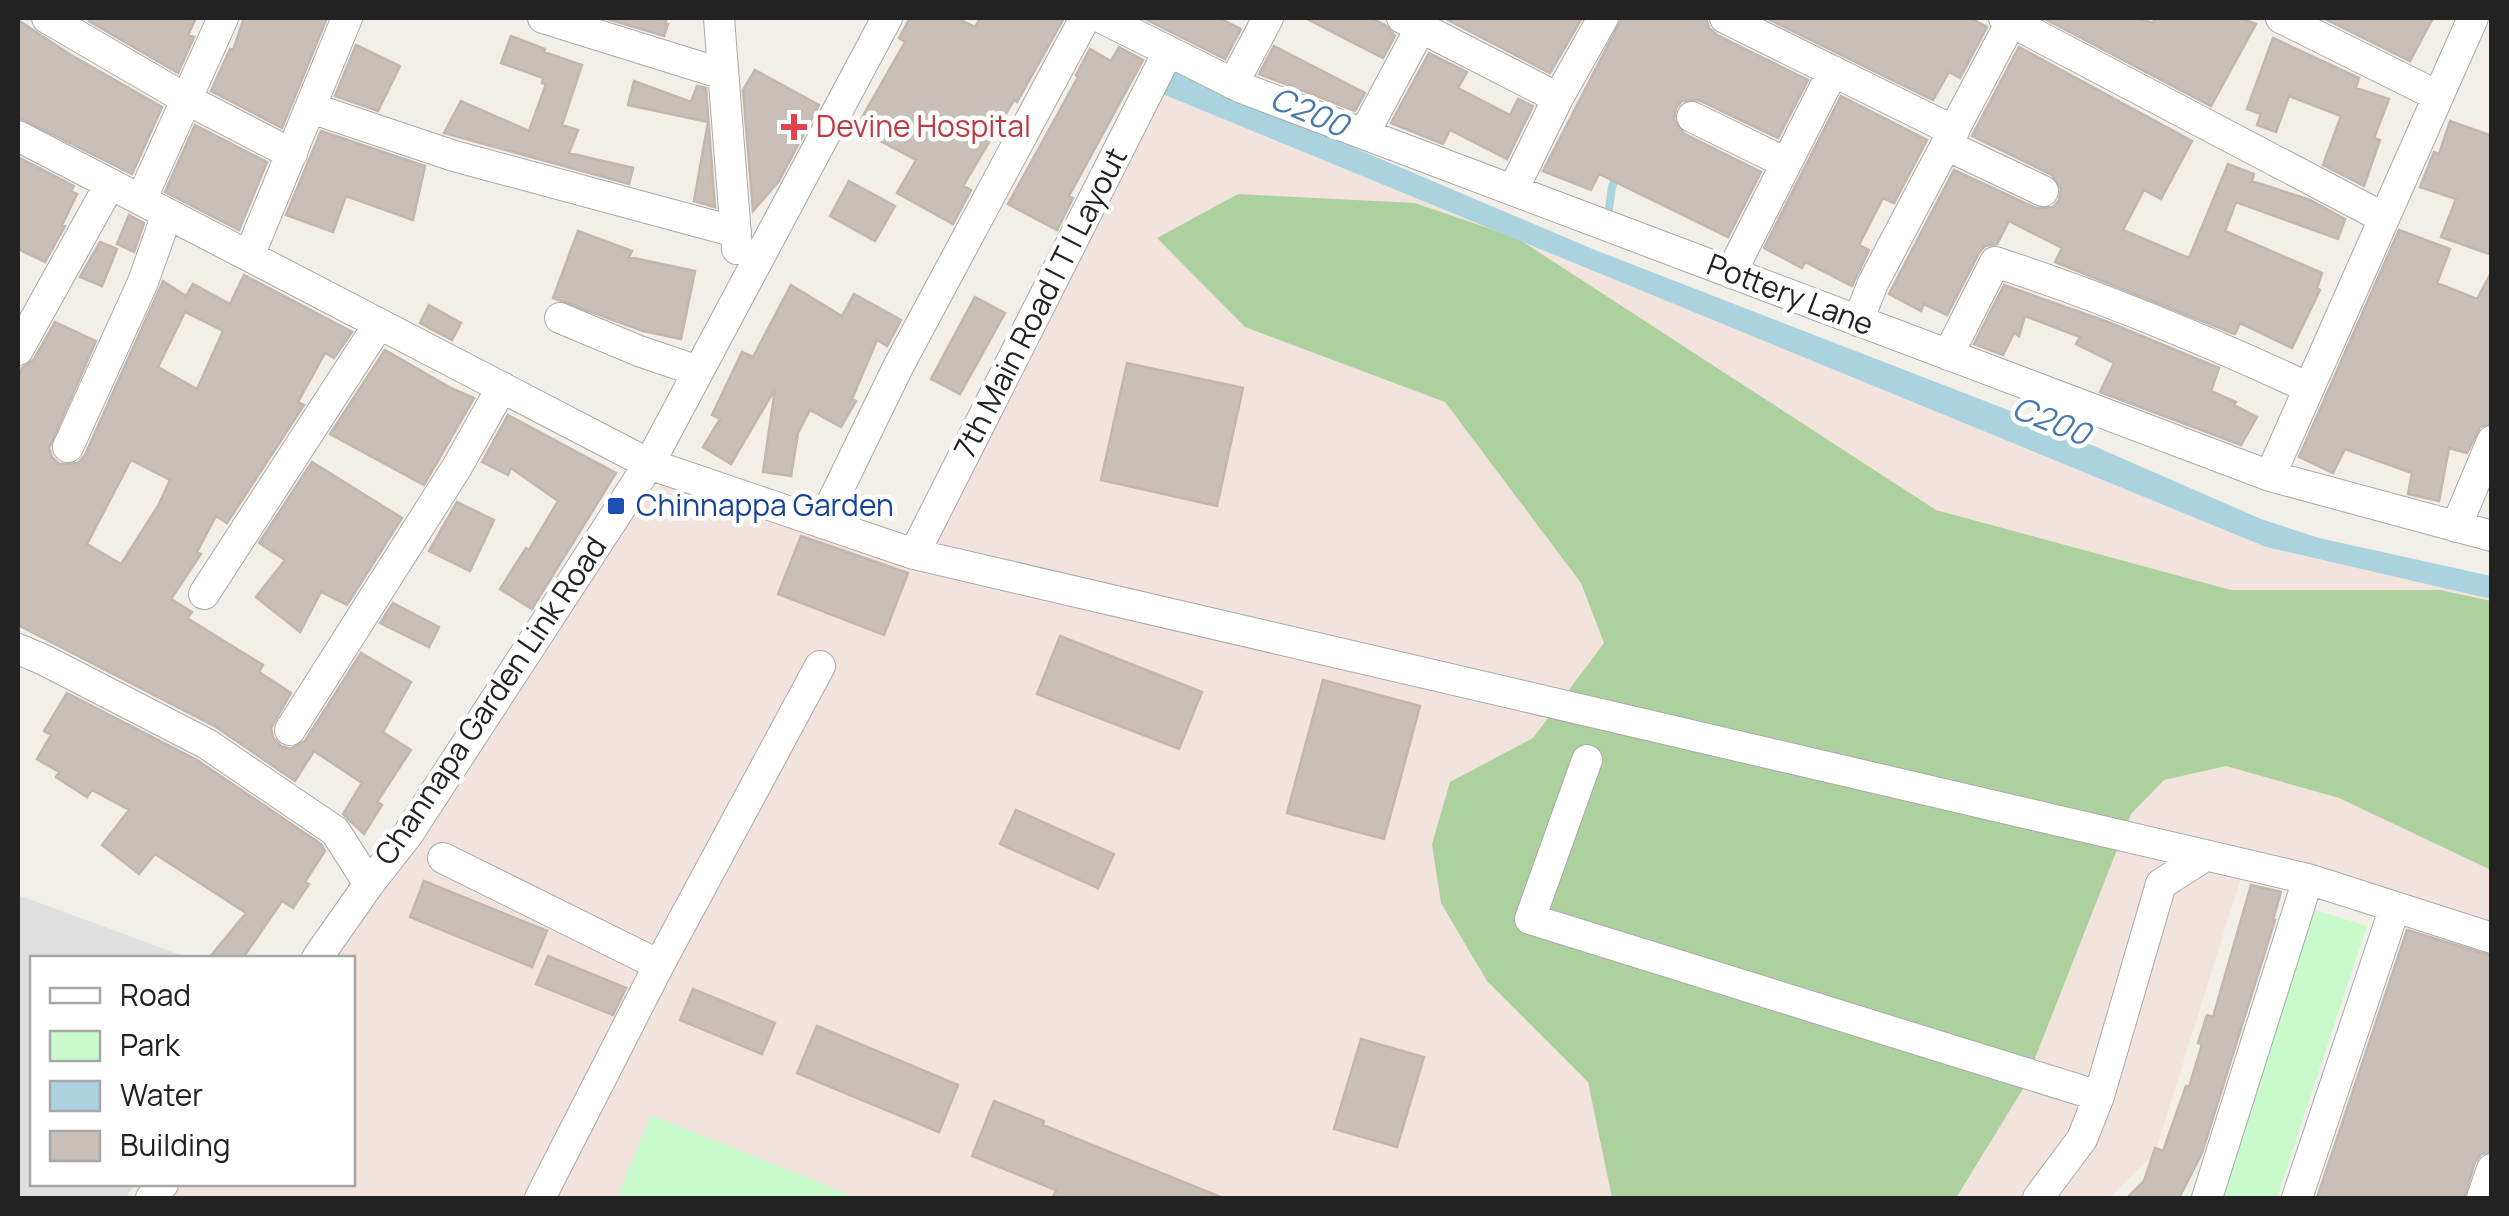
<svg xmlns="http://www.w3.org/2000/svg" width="2509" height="1216" font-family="Manrope,sans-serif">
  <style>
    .residential { fill: #e0dfdf }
    .military { fill: #f3e3dd }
    .forest { fill: #add19e }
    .park { fill: #c8facc }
    .water { fill: #aad3df }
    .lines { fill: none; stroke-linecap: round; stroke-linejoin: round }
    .stream { stroke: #aad3df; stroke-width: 8 }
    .building { fill: #c7bfb8; stroke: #c4b6ab; stroke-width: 2.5; fill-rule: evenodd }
    .minor-casing { stroke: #a9a9a9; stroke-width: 32 }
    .minor { stroke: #fff; stroke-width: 30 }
    .health-dot { fill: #e0444e; stroke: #fff; stroke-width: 4 }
    .transit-dot { fill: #1a4fb4; stroke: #fff; stroke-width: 4 }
    .labels { text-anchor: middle; stroke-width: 9; stroke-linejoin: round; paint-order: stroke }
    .health-label { font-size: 30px; fill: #be3a42; stroke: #fff; text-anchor: start }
    .street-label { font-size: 30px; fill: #222; stroke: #fff }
    .transit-label { font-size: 30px; fill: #164399; stroke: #fff; text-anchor: start }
    .water-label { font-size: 32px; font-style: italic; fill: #4a7aab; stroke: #fff }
  </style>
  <rect width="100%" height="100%" fill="#f2efe9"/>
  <path class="residential" d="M18,895L189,958H32V1184H135L126,1198H18Z"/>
  <path class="military" d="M1160,93L2266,547L2491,599V924L2247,858L2155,1153L2109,1198H171L182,1184H352V958H333L623,526L664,481L918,558Z"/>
  <path class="forest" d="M1238,194L1415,203L1517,238L1936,510L2231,590H2440L2491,601V870L2339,798L2226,766L2164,780L2131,814L2023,1089L1956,1198H1612L1588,1082L1487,981L1441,903L1432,844L1450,782L1533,738L1604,643L1581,583L1445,402L1245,327L1157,238Z"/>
  <path class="park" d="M2309,908L2367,926L2277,1198H2214Z
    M651,1115L857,1198H617Z"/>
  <path class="water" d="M1171,70L1595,250L2039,422L2261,519L2319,538L2491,576V599L2266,547L1160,93Z"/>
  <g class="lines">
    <path class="stream" d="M1608,216L1612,187L1617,176"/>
  </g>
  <path class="building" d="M91,18H196L188,35L194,37L178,73L89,21Z
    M244,18H327L282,128L211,91L230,49L233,50Z
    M604,18H667L665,24H668L664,36Z
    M910,18H956L975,27L980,18H1064L1017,102L1014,100L963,186L971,190L953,224L897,193L916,160L856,128L905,42L899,38Z
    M1143,18H1219L1241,29L1225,59Z
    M1305,18H1371L1385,25L1395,36L1383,58Z
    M1449,18H1582L1550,73L1448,20Z
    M1622,18H1706L1709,28L1717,35L1808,80L1778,138L1699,100L1682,101L1676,108L1674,119L1683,133L1761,172L1728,237L1599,174L1591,190L1543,171Z
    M1766,18H1970L1987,27L1960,78L1949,72L1933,100Z
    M2043,18H2137L2153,23L2155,18H2239L2256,24L2211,106Z
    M2323,18H2433L2410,61Z
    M18,20L71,55L162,107L132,174L18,117Z
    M511,36L545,49L544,52L582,65L562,125L578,130L569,153L633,168L629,184L444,133L461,101L529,131L546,84L542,83L543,78L501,63Z
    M2273,38L2359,78L2356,88L2389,99L2374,138L2380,140L2364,186L2323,165L2341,116L2289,96L2276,132L2257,125L2261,114L2247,109Z
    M356,45L400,66L378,111L335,96Z
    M1274,46L1365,93L1355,111L1259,74Z
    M1119,47L1143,60L1069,196L1073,198L1057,230L1008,204L1078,77L1076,75L1090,49L1111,61Z
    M2019,47L2192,141L2161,199L2144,190L2123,230L2189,258L2228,164L2254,174L2252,181L2310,200L2345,219L2338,239L2236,202L2225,231L2322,273L2317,288L2320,290L2292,348L2240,323L2235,334L2232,333L2055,262L2062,248L2009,221L1997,244L1985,246L1979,253L1947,315L1924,304L1921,311L1889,294L1954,170L2036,208L2053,207L2059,200L2061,189L2052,175L1972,136Z
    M1429,53L1467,72L1458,88L1510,115L1518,99L1533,106L1507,159L1450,130L1443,144L1391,123Z
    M755,70L819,105L779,181L753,211L743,90Z
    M634,81L691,102L697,86L706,88L715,207L694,201L708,122L628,105Z
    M1841,96L1927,140L1894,203L1883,198L1859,245L1869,250L1852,286L1805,262L1802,268L1764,248Z
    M2450,121L2492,136V255L2441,237L2456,199L2420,187L2434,152L2439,154Z
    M195,125L267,162L239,230L165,192Z
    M321,131L425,166L413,220L346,196L333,232L286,215Z
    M18,157L74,186L71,191L77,194L62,225L65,226L45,262L18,249Z
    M849,181L895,206L875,241L830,216Z
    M129,215L144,223L134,252L117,244Z
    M2399,230L2450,249L2437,283L2477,299L2492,271V423L2480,427L2467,453L2449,448L2439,501L2408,494L2412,473L2345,449L2333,473L2299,457Z
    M578,231L632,251L629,257L695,271L681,339L643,331L553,298Z
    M100,242L117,249L102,286L80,277Z
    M244,275L352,332L334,358L325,353L298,402L304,405L227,523L216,516L197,552L201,554L171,599L192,612L187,618L263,665L259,672L291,693L271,728L273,738L281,746L290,749L305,741L361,653L411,682L383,732L411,750L377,802L382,805L364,834L343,814L362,783L314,751L295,781L216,727L18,625V380L22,368L34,359L55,322L96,341L49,448L52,457L59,464L78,463L85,455L163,281L186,296L193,284L230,304ZM185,312L223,331L197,389L158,367ZM131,460L170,480L158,506L121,564L87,544Z
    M791,285L842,316L854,294L901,320L887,346L877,340L852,399L856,401L841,427L810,410L798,433L791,476L763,472L775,389L731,464L703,447L720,419L712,415L742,352L753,357Z
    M2004,285L2108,322L2219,368L2211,391L2236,402L2234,405L2257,417L2241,445L2100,392L2114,363L2076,344L2080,337L2025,316L2019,336L2014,333L2003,355L1974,344Z
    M975,297L1005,313L960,394L931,379Z
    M429,305L461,323L452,340L420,323Z
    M385,350L451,388L474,398L424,485L330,434Z
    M1127,363L1243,388L1217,506L1101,480Z
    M508,415L616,473L532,609L500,589L526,548L529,550L558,501L511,468L508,475L482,462Z
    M312,462L402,518L347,605L321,592L300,632L256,597L285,560L259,543Z
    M457,502L494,520L470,571L429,551Z
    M801,536L908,573L884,635L778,594Z
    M393,603L439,627L429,647L380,623Z
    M1060,636L1202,692L1179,749L1037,694Z
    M1323,680L1420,706L1384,839L1287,813Z
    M67,693L197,760L321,844L325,851L305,882L309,884L293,908L282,901L243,958H209L246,913L155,854L139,874L102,845L129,810L92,790L87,797L56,777L59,772L37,759L51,735L44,731Z
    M1016,810L1114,854L1098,888L1000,844Z
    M424,881L547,931L532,967L410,917Z
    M2251,885L2281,892L2273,920H2275L2202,1153L2179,1198H2127L2144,1181L2155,1148L2163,1151L2186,1086L2189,1087L2202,1044L2198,1043L2207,1015L2213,1017Z
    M2407,930L2492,956V1151L2481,1154L2475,1162L2464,1198H2317Z
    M548,956L626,988L613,1015L536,984Z
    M693,989L775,1023L762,1054L680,1020Z
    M817,1026L958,1085L939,1132L797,1073Z
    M1361,1039L1424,1057L1397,1147L1334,1129Z
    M994,1101L1044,1121L1043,1125L1223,1198H1053L1056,1190L972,1156Z"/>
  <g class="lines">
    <defs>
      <path id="minor" d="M47,18L186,99L292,154
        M543,18L723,74
        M719,18L737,249
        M1102,18L1242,88L2270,476L2492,536
        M1402,18L1558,98
        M1725,18L1954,131
        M2004,18L2384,218
        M2281,18L2438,96
        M1233,84L1268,18
        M311,108L454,156L736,232
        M1692,117L1786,163
        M1364,134L1421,27
        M18,136L649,464L914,554L2308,879L2492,938
        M1946,145L2043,191
        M1513,190L1558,98L1603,18
        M141,200L223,18
        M249,256L347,18
        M1731,273L1833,71
        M560,318L639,351L698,371
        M1858,321L1873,283L2013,18
        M18,350L110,184
        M1948,355L1995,262C2103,297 2206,340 2309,388
        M68,447L143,282L167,214
        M2270,476L2473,18
        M822,523L899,365L1085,18
        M2456,527L2492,441
        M914,554L1168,52
        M204,594L379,324
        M18,649L44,660L207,744L335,831L369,884
        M290,730L457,467L502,387
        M1587,760L1530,919L2099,1096L2082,1139L2038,1198
        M443,858L659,965L820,666
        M317,958L369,884L408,834L649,464L887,18
        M2099,1096L2161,884L2205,856
        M151,1198L163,1184
        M540,1198L659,965
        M2207,1198L2308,879
        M2297,1198L2395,907
        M2482,1198L2492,1169"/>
    </defs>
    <use href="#minor" class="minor-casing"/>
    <use href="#minor" class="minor"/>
  </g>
  <path class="health-dot" d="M789 112h10v10h10v10h-10v10h-10v-10h-10v-10h10z"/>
  <rect class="transit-dot" x="606" y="496" width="20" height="20" rx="5"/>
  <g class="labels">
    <g class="health-label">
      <text x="816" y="137">Devine Hospital</text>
    </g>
    <g class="street-label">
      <text transform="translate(1790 295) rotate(21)" y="10">Pottery Lane</text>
      <text transform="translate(1041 303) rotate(-63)" y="10">7th Main Road I T I Layout</text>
      <text transform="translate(491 701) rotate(-56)" y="10">Channapa Garden Link Road</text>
    </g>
    <g class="transit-label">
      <text x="636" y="516">Chinnappa Garden</text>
    </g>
    <g class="water-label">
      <text transform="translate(1309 112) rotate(23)" y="11">C200</text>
      <text transform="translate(2051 421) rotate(22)" y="11">C200</text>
    </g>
  </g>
  <rect width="2509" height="1216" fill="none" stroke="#222222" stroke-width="40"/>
  <rect x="30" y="956" width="325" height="230" fill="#ffffff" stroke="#a7a7a7" stroke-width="2.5"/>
  <rect x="50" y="988" width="50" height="15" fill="#ffffff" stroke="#a7a7a7" stroke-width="2.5"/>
  <text x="120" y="1006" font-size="30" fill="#222222">Road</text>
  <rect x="50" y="1031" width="50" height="30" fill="#c8facc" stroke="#a7a7a7" stroke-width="2.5"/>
  <text x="120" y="1056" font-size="30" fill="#222222">Park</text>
  <rect x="50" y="1081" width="50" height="30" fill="#aad3df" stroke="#a7a7a7" stroke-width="2.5"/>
  <text x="120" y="1106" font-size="30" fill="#222222">Water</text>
  <rect x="50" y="1131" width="50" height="30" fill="#c7bfb8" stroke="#a7a7a7" stroke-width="2.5"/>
  <text x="120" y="1156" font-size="30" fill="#222222">Building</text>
</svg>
